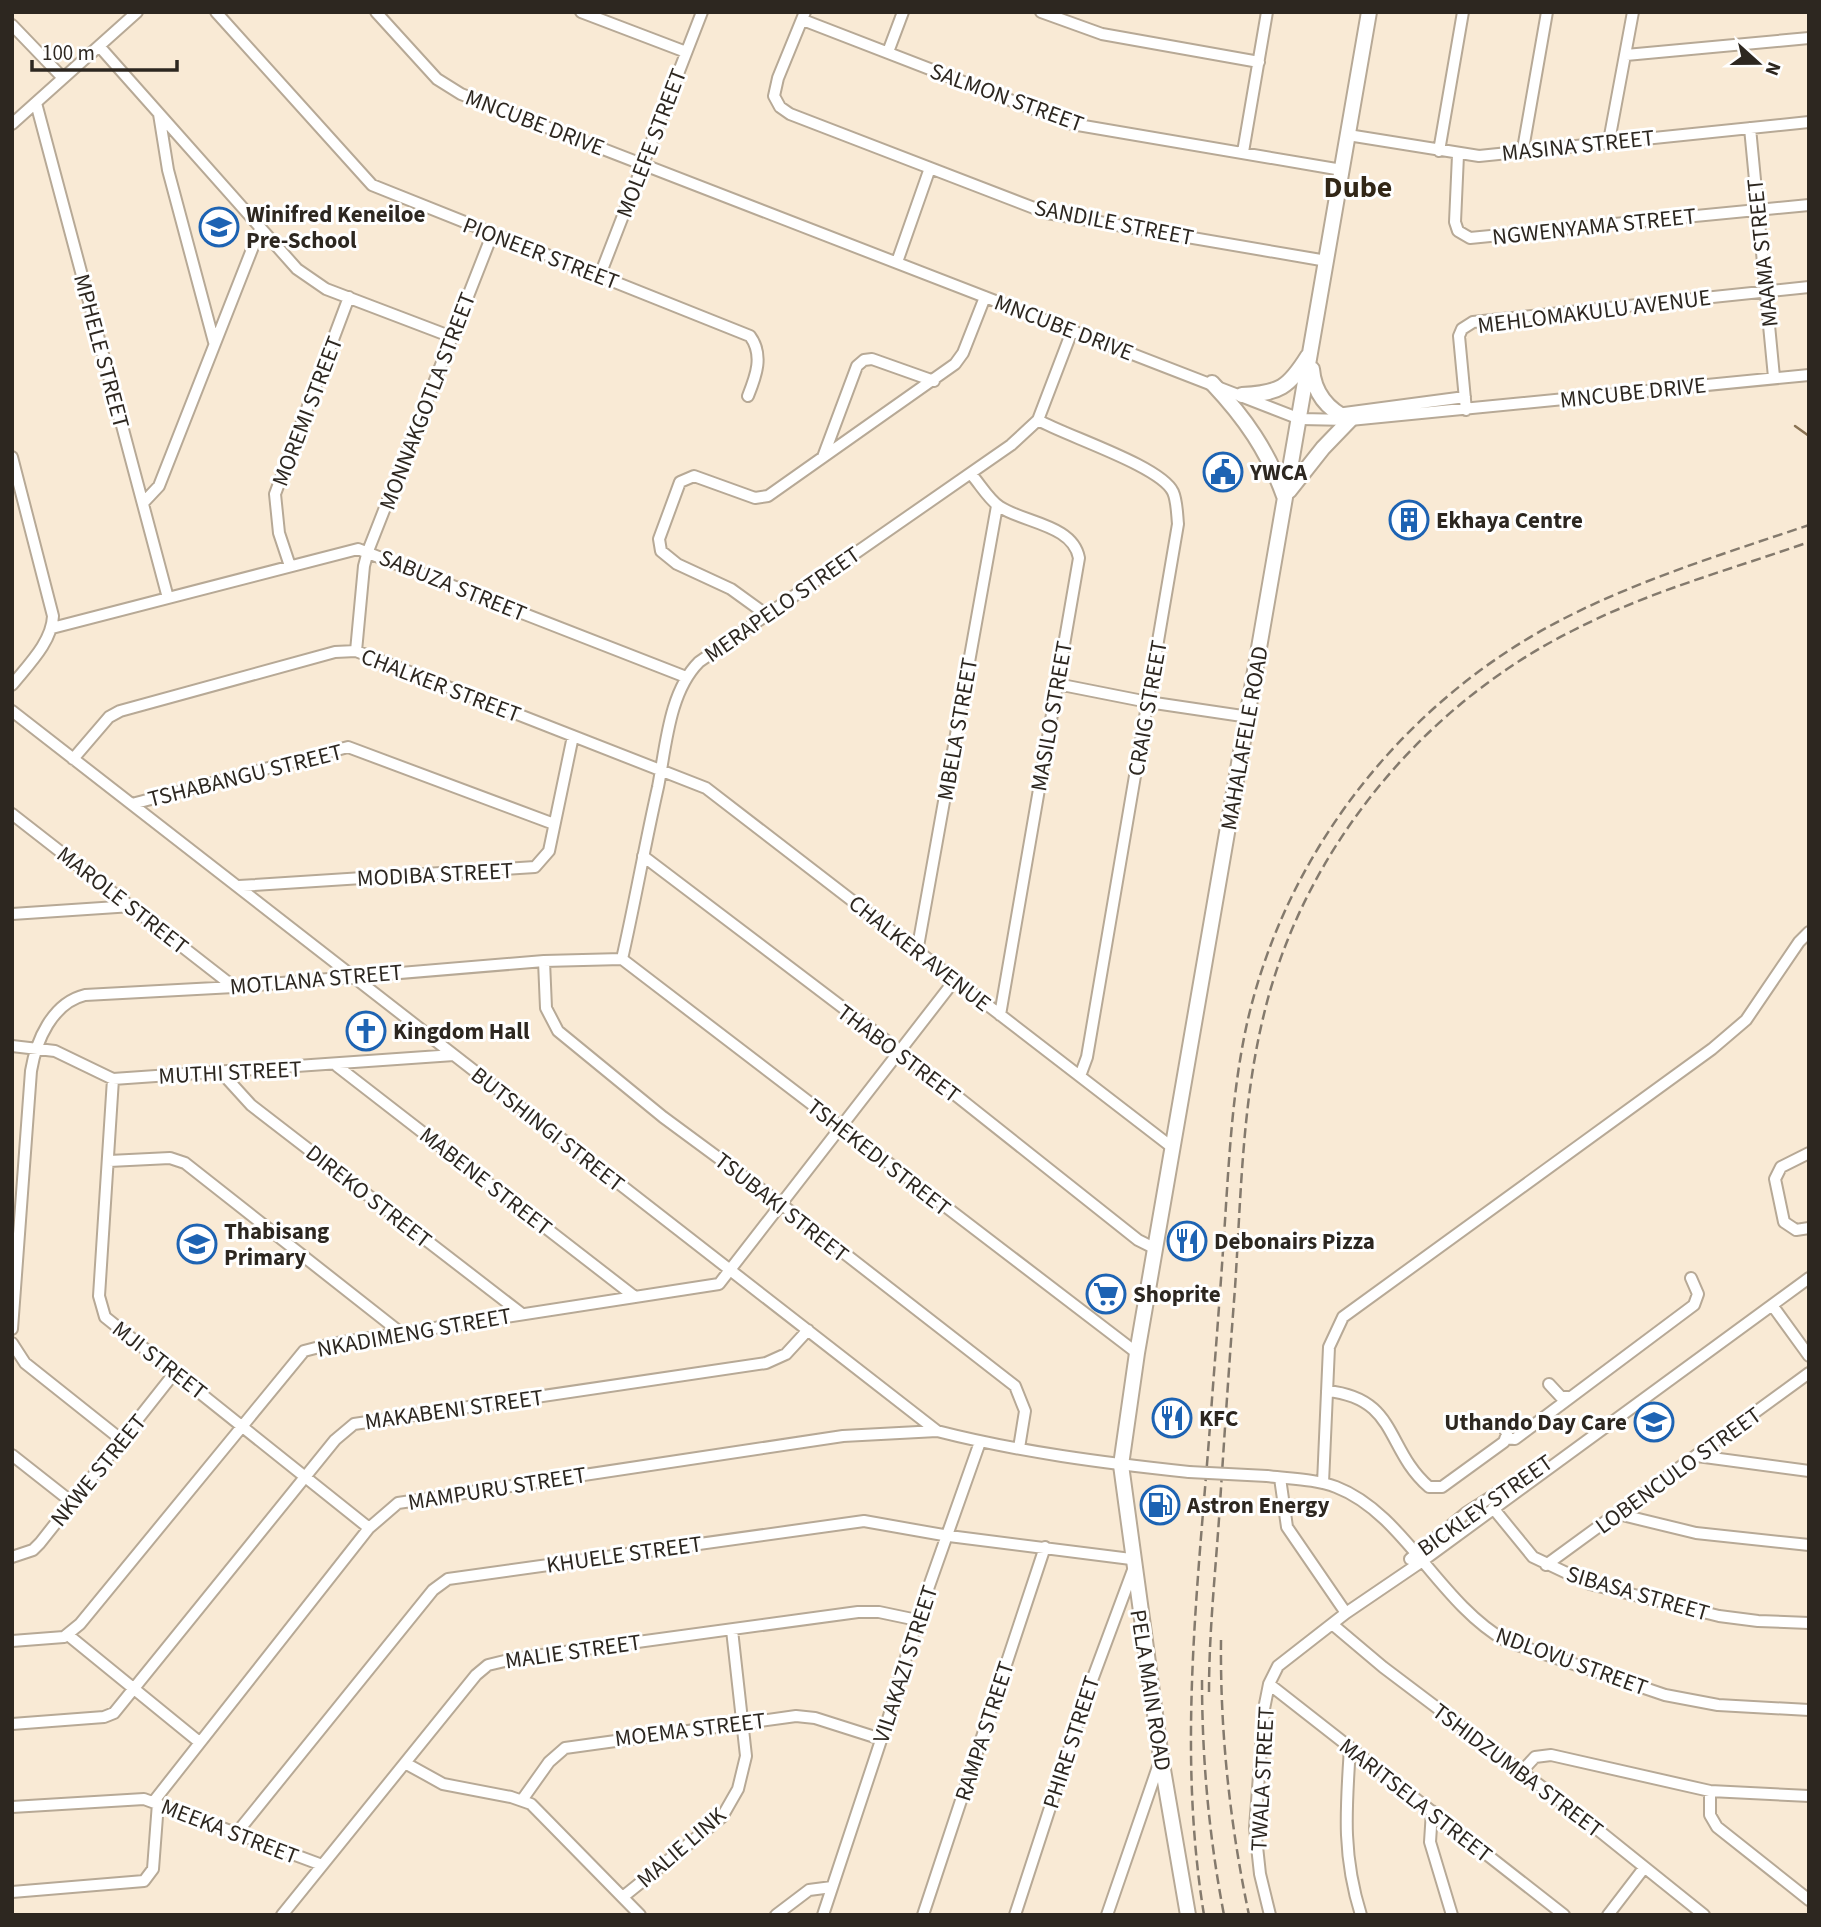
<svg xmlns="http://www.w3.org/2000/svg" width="1821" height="1927" font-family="'Source Sans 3',sans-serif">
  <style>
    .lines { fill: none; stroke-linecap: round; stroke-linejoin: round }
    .stream { stroke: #8a7353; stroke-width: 2.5 }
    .minor-casing { stroke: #b7a996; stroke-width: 14 }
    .major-casing { stroke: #b7a996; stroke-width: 18 }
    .minor { stroke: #fff; stroke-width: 10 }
    .major { stroke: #fff; stroke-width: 14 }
    .rail { stroke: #847a6d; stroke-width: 2.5; stroke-dasharray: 10 5; stroke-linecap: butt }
    .minor-bridge-casing { stroke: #b7a996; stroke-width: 14; stroke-linecap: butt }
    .minor-bridge { stroke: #fff; stroke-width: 10 }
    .labels { text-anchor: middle; stroke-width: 6; stroke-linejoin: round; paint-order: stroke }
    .street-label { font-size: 23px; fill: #2d2720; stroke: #fff }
    .poi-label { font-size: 23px; font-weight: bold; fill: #2d2720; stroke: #fff; text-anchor: start }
    .district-label { font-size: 30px; font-weight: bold; fill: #322717; stroke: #fff }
  </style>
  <rect width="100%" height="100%" fill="#f9ead5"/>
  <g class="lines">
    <path class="stream" d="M1795,426L1809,436"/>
    <defs>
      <path id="minor" d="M216,12L372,185L750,336C764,355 756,376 748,396
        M376,12L437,79L461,94L1300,419L1350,420L1809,375
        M581,12L686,52
        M805,12L778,78L774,96L780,107L790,114L1047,213L1327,261
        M1041,12L1102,34L1259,62
        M803,20L1072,124L1342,170
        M12,25L63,78
        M99,46L297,269L326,289L452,337
        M888,52L903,12
        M1626,55L1809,38
        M36,103L168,598
        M159,114L168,170L214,342
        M12,124L137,12
        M1750,128L1774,377
        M1348,135L1479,156L1809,122
        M1609,141L1633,12
        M1523,149L1547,12
        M1439,151L1463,12
        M1243,152L1267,12
        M1458,155L1455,222L1458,231L1470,238L1809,205
        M897,262L930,168
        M600,275L702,12
        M1466,410L1459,336L1462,329L1473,322L1809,287
        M1337,414L1465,397
        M1038,420C1066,436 1161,466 1173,492C1177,501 1177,514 1178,524L1087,1057L1080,1076
        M12,457L53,616C52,642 28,665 12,685
        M823,457L857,366L864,360L872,359L934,381
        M971,474C980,484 989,500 1000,507C1025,523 1073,525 1079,558L1000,1015
        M143,503L159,486L260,229
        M290,566L279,533L275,494L349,297
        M767,615L731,589L677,564L661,551L659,539L680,482L694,476L755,498L768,496L955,364L963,353L985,297
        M52,628L358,549L686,677
        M356,651L364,566L368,551L492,235
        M1057,684L1148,702L1249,717
        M12,711L937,1431C1019,1452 1104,1463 1189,1472
        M73,759L109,717L120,711L335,652L356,651L706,788L1173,1148
        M132,804L348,747L554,824
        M12,814L234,987
        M643,856L900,1051L1138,1240L1156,1249
        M239,886L535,867L549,851L573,736
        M12,914L132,906
        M917,952L997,506
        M622,959C635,902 645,844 658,787C666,746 669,692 699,662L1011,445L1038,420L1072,331
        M622,959L1137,1353
        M544,961L546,1008L558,1031L663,1117L781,1204L1015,1386L1025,1411L1019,1448
        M12,1046L55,1051L113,1079L454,1055
        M337,1066L635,1297
        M221,1072L251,1105L522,1314
        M113,1079L99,1296L105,1317L369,1528
        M1809,1153L1781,1167L1775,1179L1784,1222L1796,1230L1809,1228
        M109,1161L170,1158L185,1163L401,1333
        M1772,1305L1809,1356
        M12,1329L31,1071C36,1041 52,1003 85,995L234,987L544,961L622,959
        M12,1343L25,1363L123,1441
        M1549,1384L1561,1397H1568
        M1327,1391C1398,1398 1385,1449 1429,1487H1442L1504,1442L1507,1434L1502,1423
        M1506,1438L1515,1439L1694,1305L1698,1294L1691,1278
        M12,1455L73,1503
        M1697,1456L1809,1471
        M1267,1476C1290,1479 1315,1479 1336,1487C1404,1513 1438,1602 1506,1641L1665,1695L1718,1705L1809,1710
        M1280,1478L1287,1527L1346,1613
        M1323,1483L1329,1347L1343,1317L1712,1049L1746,1020L1799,942L1809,932
        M1493,1508L1533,1557L1590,1584L1719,1616L1758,1621L1809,1623
        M1618,1514L1696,1533L1809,1545
        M12,1557L33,1550L40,1543L176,1371
        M1410,1559L1466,1513L1538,1467
        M1546,1565L1809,1373
        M1332,1624L1383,1667L1587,1821L1704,1915
        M68,1635L198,1741
        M12,1641L64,1637L80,1624L304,1351L331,1344L719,1284L954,981
        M1269,1684L1564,1915
        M12,1724L104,1717L114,1713L335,1440L354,1424L766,1363L786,1354L808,1330
        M1350,1748C1346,1809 1342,1855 1361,1915
        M405,1763L443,1784L511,1797L531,1804L640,1915
        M1521,1772L1535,1757L1551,1755L1710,1791L1809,1796
        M1710,1791V1815L1717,1827L1809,1900
        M522,1800L549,1762L565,1748L796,1716L815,1718L881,1739
        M154,1801L369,1528L398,1503L843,1436L937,1431
        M12,1807L144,1799L322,1865
        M1432,1811L1430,1842L1452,1915
        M235,1835L433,1590L448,1579L864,1521L949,1536L1131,1559
        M12,1892L144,1881L153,1869L158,1803
        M624,1896L722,1817L738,1789L746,1756L732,1630
        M282,1915L476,1675L488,1665L513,1659L858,1612H879L917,1620
        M776,1915L809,1890L832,1887
        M823,1915L889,1716L917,1620L980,1442
        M923,1915L1045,1547
        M1015,1915L1088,1691L1133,1570
        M1107,1915L1161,1758
        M1270,1915L1260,1874L1255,1828L1264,1709L1269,1684L1278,1666L1346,1613L1421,1562L1809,1278
        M1608,1915L1644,1868"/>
      <path id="major" d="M1212,383C1245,418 1268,451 1284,496
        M1242,395C1280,393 1288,388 1308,356
        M1289,491L1323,448L1350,420C1328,410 1314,394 1312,369
        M1188,1915L1161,1758L1121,1465L1137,1353L1369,12"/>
    </defs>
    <use href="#minor" class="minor-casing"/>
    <use href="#major" class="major-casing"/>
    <use href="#minor" class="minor"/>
    <use href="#major" class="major"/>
    <path class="rail" d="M1221,1640C1220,1732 1230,1825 1249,1915
      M1202,1680C1202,1759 1209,1837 1224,1915
      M1209,1692C1209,1634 1215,1576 1219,1519C1224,1442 1229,1365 1235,1288C1241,1197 1242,1103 1264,1014C1303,851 1422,706 1572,631C1647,592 1729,570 1809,542
      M1204,1915C1176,1744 1200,1570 1212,1399C1217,1334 1222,1269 1226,1205C1230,1143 1234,1080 1248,1019C1288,848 1407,699 1563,619C1641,579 1726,553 1809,525"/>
    <defs>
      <path id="minor-bridge" d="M1189,1472L1267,1476"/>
    </defs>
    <use href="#minor-bridge" class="minor-bridge-casing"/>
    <use href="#minor-bridge" class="minor-bridge"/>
  </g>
  <defs>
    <symbol id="school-ring" viewBox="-11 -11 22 22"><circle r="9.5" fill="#fff" stroke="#1d63b3" stroke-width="1.5"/><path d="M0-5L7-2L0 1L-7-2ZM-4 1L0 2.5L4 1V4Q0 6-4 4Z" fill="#1d63b3"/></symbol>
    <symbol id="civic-ring" viewBox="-11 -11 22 22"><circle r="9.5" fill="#fff" stroke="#1d63b3" stroke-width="1.5"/><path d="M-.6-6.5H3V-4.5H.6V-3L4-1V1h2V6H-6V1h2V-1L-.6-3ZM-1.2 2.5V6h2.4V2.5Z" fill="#1d63b3"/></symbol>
    <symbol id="building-ring" viewBox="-11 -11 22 22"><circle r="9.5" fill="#fff" stroke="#1d63b3" stroke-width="1.5"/><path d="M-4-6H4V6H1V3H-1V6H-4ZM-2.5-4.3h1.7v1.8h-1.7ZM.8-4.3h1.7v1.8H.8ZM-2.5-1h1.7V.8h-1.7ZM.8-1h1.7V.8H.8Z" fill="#1d63b3"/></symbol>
    <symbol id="church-ring" viewBox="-11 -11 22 22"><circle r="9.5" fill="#fff" stroke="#1d63b3" stroke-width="1.5"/><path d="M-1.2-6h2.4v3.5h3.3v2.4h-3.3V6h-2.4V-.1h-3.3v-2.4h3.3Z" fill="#1d63b3"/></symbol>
    <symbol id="restaurant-ring" viewBox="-11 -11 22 22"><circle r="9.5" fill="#fff" stroke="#1d63b3" stroke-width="1.5"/><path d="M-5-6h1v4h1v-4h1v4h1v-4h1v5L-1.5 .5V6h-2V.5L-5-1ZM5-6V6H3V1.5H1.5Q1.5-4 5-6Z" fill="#1d63b3"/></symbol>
    <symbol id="supermarket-ring" viewBox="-11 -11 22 22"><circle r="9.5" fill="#fff" stroke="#1d63b3" stroke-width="1.5"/><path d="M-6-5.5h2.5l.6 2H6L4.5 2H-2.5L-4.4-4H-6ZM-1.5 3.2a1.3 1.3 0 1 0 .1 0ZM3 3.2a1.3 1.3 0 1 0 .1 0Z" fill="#1d63b3"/></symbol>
    <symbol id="fuel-ring" viewBox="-11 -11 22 22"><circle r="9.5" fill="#fff" stroke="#1d63b3" stroke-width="1.5"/><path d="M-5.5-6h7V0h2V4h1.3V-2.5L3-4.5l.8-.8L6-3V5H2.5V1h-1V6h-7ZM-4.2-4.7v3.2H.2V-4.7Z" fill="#1d63b3"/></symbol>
  </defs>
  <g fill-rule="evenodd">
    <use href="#school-ring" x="197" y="205" width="44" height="44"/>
    <use href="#civic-ring" x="1201" y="450" width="44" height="44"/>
    <use href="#building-ring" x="1387" y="498" width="44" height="44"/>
    <use href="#church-ring" x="344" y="1009" width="44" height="44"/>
    <use href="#restaurant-ring" x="1165" y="1219" width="44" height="44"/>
    <use href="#school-ring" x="175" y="1222" width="44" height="44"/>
    <use href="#supermarket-ring" x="1084" y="1272" width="44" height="44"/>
    <use href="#restaurant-ring" x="1150" y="1396" width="44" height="44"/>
    <use href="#school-ring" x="1632" y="1400" width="44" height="44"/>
    <use href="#fuel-ring" x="1138" y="1483" width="44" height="44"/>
  </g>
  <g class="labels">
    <g class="street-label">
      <text transform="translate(1007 97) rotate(20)" y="8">SALMON STREET</text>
      <text transform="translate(535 122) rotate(21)" y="8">MNCUBE DRIVE</text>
      <text transform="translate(651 143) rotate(-69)" y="8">MOLEFE STREET</text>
      <text transform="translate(1578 145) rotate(-6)" y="8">MASINA STREET</text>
      <text transform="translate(1114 222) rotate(11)" y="8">SANDILE STREET</text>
      <text transform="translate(1594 226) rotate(-6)" y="8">NGWENYAMA STREET</text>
      <text transform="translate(541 253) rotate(21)" y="8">PIONEER STREET</text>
      <text transform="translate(1762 253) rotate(-96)" y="8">MAAMA STREET</text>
      <text transform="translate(1594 311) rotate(-7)" y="8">MEHLOMAKULU AVENUE</text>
      <text transform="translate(1064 327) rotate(21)" y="8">MNCUBE DRIVE</text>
      <text transform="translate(102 351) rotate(75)" y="8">MPHELE STREET</text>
      <text transform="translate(1633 392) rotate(-6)" y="8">MNCUBE DRIVE</text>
      <text transform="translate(427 401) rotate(-69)" y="8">MONNAKGOTLA STREET</text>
      <text transform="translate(307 411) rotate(-69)" y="8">MOREMI STREET</text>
      <text transform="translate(453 585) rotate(22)" y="8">SABUZA STREET</text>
      <text transform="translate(782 604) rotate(-35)" y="8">MERAPELO STREET</text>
      <text transform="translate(441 685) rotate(21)" y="8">CHALKER STREET</text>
      <text transform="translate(1147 708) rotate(-80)" y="8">CRAIG STREET</text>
      <text transform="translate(1051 716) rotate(-80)" y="8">MASILO STREET</text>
      <text transform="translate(957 729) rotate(-80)" y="8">MBELA STREET</text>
      <text transform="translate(1244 738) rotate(-80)" y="8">MAHALAFELE ROAD</text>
      <text transform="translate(245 775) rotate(-14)" y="8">TSHABANGU STREET</text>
      <text transform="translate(435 874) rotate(-3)" y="8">MODIBA STREET</text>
      <text transform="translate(123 900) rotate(38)" y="8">MAROLE STREET</text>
      <text transform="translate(920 953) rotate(38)" y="8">CHALKER AVENUE</text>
      <text transform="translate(316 979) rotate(-5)" y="8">MOTLANA STREET</text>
      <text transform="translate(899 1053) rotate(37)" y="8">THABO STREET</text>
      <text transform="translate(230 1072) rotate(-3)" y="8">MUTHI STREET</text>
      <text transform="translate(548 1129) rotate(38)" y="8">BUTSHINGI STREET</text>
      <text transform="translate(879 1157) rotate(38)" y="8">TSHEKEDI STREET</text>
      <text transform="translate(486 1181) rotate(38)" y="8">MABENE STREET</text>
      <text transform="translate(369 1196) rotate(38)" y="8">DIREKO STREET</text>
      <text transform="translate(782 1207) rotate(38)" y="8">TSUBAKI STREET</text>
      <text transform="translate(414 1332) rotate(-10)" y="8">NKADIMENG STREET</text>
      <text transform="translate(160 1360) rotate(38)" y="8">MJI STREET</text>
      <text transform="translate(454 1409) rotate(-8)" y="8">MAKABENI STREET</text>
      <text transform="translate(98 1470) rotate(-51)" y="8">NKWE STREET</text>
      <text transform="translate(1678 1470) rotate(-36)" y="8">LOBENCULO STREET</text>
      <text transform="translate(497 1488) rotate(-9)" y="8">MAMPURU STREET</text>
      <text transform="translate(1485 1505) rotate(-35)" y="8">BICKLEY STREET</text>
      <text transform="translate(624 1554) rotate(-8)" y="8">KHUELE STREET</text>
      <text transform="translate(1638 1593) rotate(16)" y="8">SIBASA STREET</text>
      <text transform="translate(573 1651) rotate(-8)" y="8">MALIE STREET</text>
      <text transform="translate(1572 1661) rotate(20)" y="8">NDLOVU STREET</text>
      <text transform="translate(905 1664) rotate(-72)" y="8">VILAKAZI STREET</text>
      <text transform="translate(1151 1690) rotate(81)" y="8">PELA MAIN ROAD</text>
      <text transform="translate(690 1729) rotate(-7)" y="8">MOEMA STREET</text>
      <text transform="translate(984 1731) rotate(-72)" y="8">RAMPA STREET</text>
      <text transform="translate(1071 1742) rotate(-72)" y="8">PHIRE STREET</text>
      <text transform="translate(1518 1770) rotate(37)" y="8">TSHIDZUMBA STREET</text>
      <text transform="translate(1262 1779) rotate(-87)" y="8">TWALA STREET</text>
      <text transform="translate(1416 1800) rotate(38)" y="8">MARITSELA STREET</text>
      <text transform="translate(230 1831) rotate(21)" y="8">MEEKA STREET</text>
      <text transform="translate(681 1847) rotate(-41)" y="8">MALIE LINK</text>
    </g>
    <g class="poi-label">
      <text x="246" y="222">Winifred Keneiloe<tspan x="246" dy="26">Pre-School</tspan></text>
      <text x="1250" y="480">YWCA</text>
      <text x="1436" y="528">Ekhaya Centre</text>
      <text x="393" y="1039">Kingdom Hall</text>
      <text x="224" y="1239">Thabisang<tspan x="224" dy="26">Primary</tspan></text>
      <text x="1214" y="1249">Debonairs Pizza</text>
      <text x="1133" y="1302">Shoprite</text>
      <text x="1199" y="1426">KFC</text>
      <text x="1627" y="1430" text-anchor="end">Uthando Day Care</text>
      <text x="1187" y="1513">Astron Energy</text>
    </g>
    <g class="district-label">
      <text x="1358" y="197">Dube</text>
    </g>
  </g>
  <rect width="1821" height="1927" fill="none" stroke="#2d2720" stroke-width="28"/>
  <g transform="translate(1758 63) rotate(111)" stroke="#ffffff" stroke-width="5" paint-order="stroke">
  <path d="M0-5L12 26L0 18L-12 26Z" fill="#2d2720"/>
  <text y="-10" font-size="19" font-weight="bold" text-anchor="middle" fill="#2d2720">N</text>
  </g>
  <path d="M32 60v10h145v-10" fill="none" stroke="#2d2720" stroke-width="3.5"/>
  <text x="42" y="60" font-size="21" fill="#2d2720" stroke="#ffffff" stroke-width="5" paint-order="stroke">100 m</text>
</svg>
